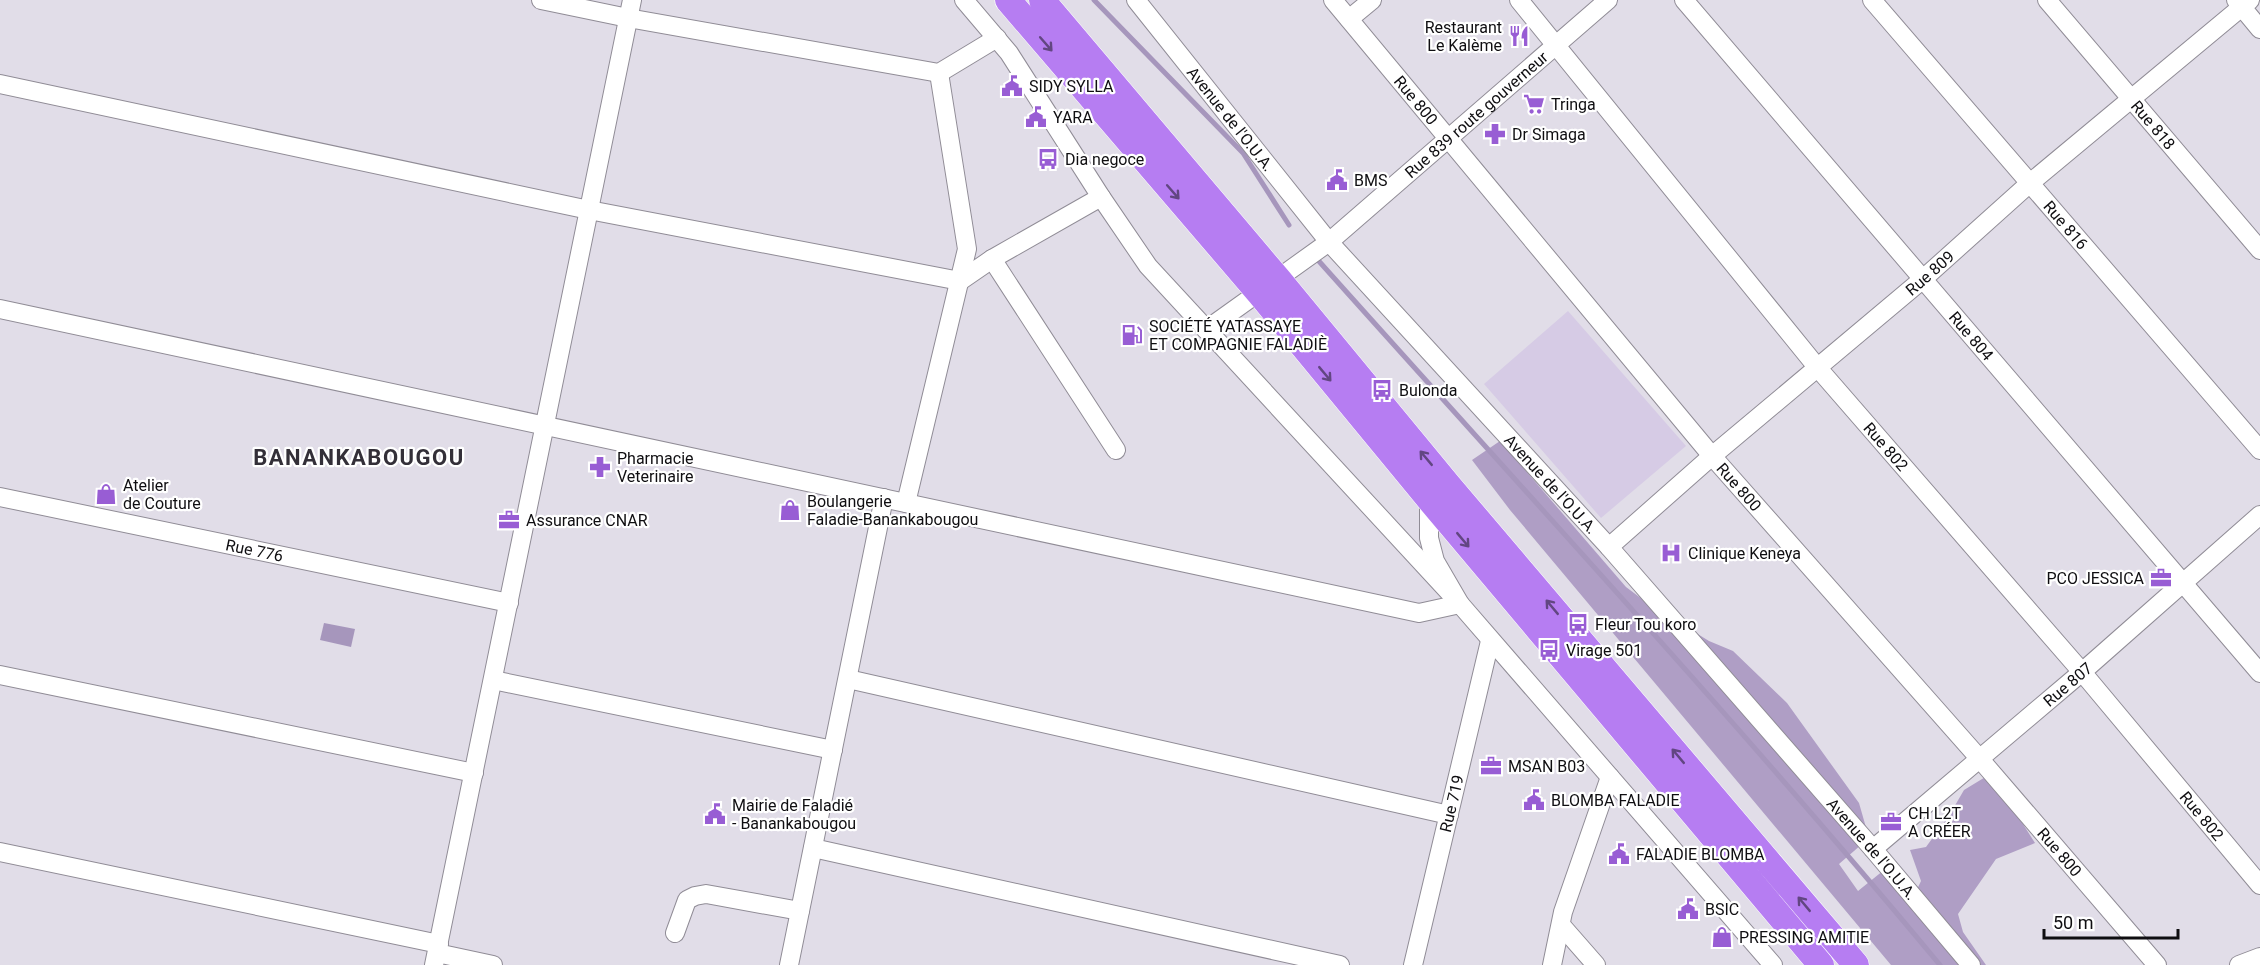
<svg xmlns="http://www.w3.org/2000/svg" width="2260" height="965" font-family="Roboto,sans-serif">
  <style>
    .green { fill: #d6cbe5 }
    .forest { fill: #af9ec5 }
    .water { fill: #a696bc }
    .lines { fill: none; stroke-linecap: round; stroke-linejoin: round }
    .stream { stroke: #a696bc; stroke-width: 5 }
    .minor-casing { stroke: #908c96; stroke-width: 20 }
    .highway-casing { stroke: #fff; stroke-width: 27 }
    .minor { stroke: #fff; stroke-width: 18 }
    .highway { stroke: #b67df2; stroke-width: 26 }
    .oneway { stroke: #624682 }
    .labels { text-anchor: middle; stroke-width: 4.5; stroke-linejoin: round; paint-order: stroke }
    .poi-label { font-size: 16px; fill: #0f0e11; stroke: #fff; text-anchor: start }
    .street-label { font-size: 16px; fill: #0f0e11; stroke: #fff }
    .district-label { font-size: 22px; font-weight: bold; letter-spacing: 1.5px; fill: #332f38; stroke: #fff }
  </style>
  <rect width="100%" height="100%" fill="#e1dde8"/>
  <path class="green" d="M1568,311L1686,446L1601,518L1484,384Z"/>
  <path class="forest" d="M1500,441L1626,587L1646,602L1709,641L1733,651L1787,703L1859,803L1869,838L1839,864L1858,891L1884,870L1912,900L1921,881L1910,850L1926,847L1950,814L1964,790L1987,776L1999,786L2035,843L1996,859L1958,914L1963,932L1986,965H1891L1510,510L1472,460Z"/>
  <path class="water" d="M324,623L355,629L351,647L320,640Z"/>
  <g class="lines">
    <path class="stream" d="M1094,0L1243,153L1289,225
      M1317,259C1526,493 1740,724 1940,965"/>
    <defs>
      <g id="minor">
        <path d="M541,0L628,18L939,73L997,38"/>
        <path d="M964,0L1009,53L1101,197L1148,266L1460,604L1773,965"/>
        <path id="s1" d="M1136,0L1329,242L1609,547L1873,849L1971,965"/>
        <path id="s2" d="M1333,0L1712,456L1979,758L2157,965"/>
        <path id="s3" d="M1519,0L1817,367L2082,672L2260,885"/>
        <path id="s4" d="M1684,0L2260,673"/>
        <path id="s5" d="M1872,0L2260,450"/>
        <path id="s6" d="M2047,0L2260,250"/>
        <path d="M2236,0L2260,29"/>
        <path d="M1349,19L1372,0"/>
        <path d="M0,84L589,210L960,281L992,259L1101,197"/>
        <path d="M992,259L1116,450"/>
        <path d="M0,309L1419,613L1460,604L1435,561L1429,538V499"/>
        <path id="s7" d="M1206,330L1329,242L1608,0"/>
        <path id="s8" d="M0,497L509,603"/>
        <path d="M906,503L967,249L939,73"/>
        <path id="s9" d="M1609,547L1712,456L1923,279L2030,183L2250,0"/>
        <path d="M0,675L474,773"/>
        <path d="M848,679L1449,815"/>
        <path d="M493,680L833,750"/>
        <path d="M813,848L1340,965"/>
        <path id="s10" d="M1873,849L2082,672L2260,515"/>
        <path d="M0,852L439,944"/>
        <path d="M1561,925L1596,965"/>
        <path d="M675,933L687,900L695,896L706,894L800,911"/>
        <path d="M437,953L493,965"/>
        <path d="M434,965L632,0"/>
        <path d="M789,965L884,498"/>
        <path id="s11" d="M1413,965L1490,641"/>
        <path d="M1552,965L1563,912L1610,777"/>
        <path d="M2239,965L2260,957"/>
      </g>
      <path id="highway" d="M1008,0L1260,294L1429,499L1821,965
        M1042,0L1279,280L1449,486L1856,965"/>
    </defs>
    <use href="#minor" class="minor-casing"/>
    <use href="#highway" class="highway-casing"/>
    <use href="#minor" class="minor"/>
    <use href="#highway" class="highway"/>
  </g>
  <defs><path id="oneway-shaft" d="M-6 0H5M1.5-3L5.5 0L1.5 3" fill="none" stroke-width="1.6" stroke-linecap="round" stroke-linejoin="round" transform="scale(1.5)"/></defs>
  <g class="oneway">
    <use href="#oneway-shaft" transform="translate(1046 44) rotate(49)"/>
    <use href="#oneway-shaft" transform="translate(1173 192) rotate(49)"/>
    <use href="#oneway-shaft" transform="translate(1325 374) rotate(50)"/>
    <use href="#oneway-shaft" transform="translate(1426 458) rotate(-130)"/>
    <use href="#oneway-shaft" transform="translate(1463 540) rotate(50)"/>
    <use href="#oneway-shaft" transform="translate(1552 607) rotate(-130)"/>
    <use href="#oneway-shaft" transform="translate(1678 756) rotate(-130)"/>
    <use href="#oneway-shaft" transform="translate(1804 904) rotate(-130)"/>
  </g>
  <defs>
    <symbol id="restaurant-bare" viewBox="-9 -9 18 18"><path d="M-5-6h1v4h1v-4h1v4h1v-4h1v5L-1.5 .5V6h-2V.5L-5-1ZM5-6V6H3V1.5H1.5Q1.5-4 5-6Z" fill="#985dd4" stroke="#fff" stroke-width="2.5" paint-order="stroke"/></symbol>
    <symbol id="civic-bare" viewBox="-9 -9 18 18"><path d="M-.6-6.5H3V-4.5H.6V-3L4-1V1h2V6H-6V1h2V-1L-.6-3ZM-1.2 2.5V6h2.4V2.5Z" fill="#985dd4" stroke="#fff" stroke-width="2.5" paint-order="stroke"/></symbol>
    <symbol id="supermarket-bare" viewBox="-9 -9 18 18"><path d="M-6-5.5h2.5l.6 2H6L4.5 2H-2.5L-4.4-4H-6ZM-1.5 3.2a1.3 1.3 0 1 0 .1 0ZM3 3.2a1.3 1.3 0 1 0 .1 0Z" fill="#985dd4" stroke="#fff" stroke-width="2.5" paint-order="stroke"/></symbol>
    <symbol id="pharmacy-bare" viewBox="-9 -9 18 18"><path d="M-2-6h4v4h4v4h-4v4h-4v-4h-4v-4h4Z" fill="#985dd4" stroke="#fff" stroke-width="2.5" paint-order="stroke"/></symbol>
    <symbol id="bus-bare" viewBox="-9 -9 18 18"><path d="M-5-6H5V4H4V6H2V4H-2V6H-4V4H-5ZM-3.5-4V0h7V-4ZM-3.5 1.2v1.5H-2V1.2ZM2 1.2v1.5H3.5V1.2Z" fill="#985dd4" stroke="#fff" stroke-width="2.5" paint-order="stroke"/></symbol>
    <symbol id="fuel-bare" viewBox="-9 -9 18 18"><path d="M-5.5-6h7V0h2V4h1.3V-2.5L3-4.5l.8-.8L6-3V5H2.5V1h-1V6h-7ZM-4.2-4.7v3.2H.2V-4.7Z" fill="#985dd4" stroke="#fff" stroke-width="2.5" paint-order="stroke"/></symbol>
    <symbol id="shop-bare" viewBox="-9 -9 18 18"><path d="M-5-2.5h2.3a2.7 3.5 0 0 1 5.4 0H5L5.5 6h-11ZM-1.5-2.5h3a1.5 2.3 0 0 0-3 0Z" fill="#985dd4" stroke="#fff" stroke-width="2.5" paint-order="stroke"/></symbol>
    <symbol id="office-bare" viewBox="-9 -9 18 18"><path d="M-6-3h4V-5.5h4V-3h4V5H-6ZM-1-4.5V-3h2v-1.5ZM-6 0V1H6V0Z" fill="#985dd4" stroke="#fff" stroke-width="2.5" paint-order="stroke"/></symbol>
    <symbol id="hospital-bare" viewBox="-9 -9 18 18"><path d="M-5-5h3v3.5h4V-5h3V5h-3V1.5h-4V5h-3Z" fill="#985dd4" stroke="#fff" stroke-width="2.5" paint-order="stroke"/></symbol>
  </defs>
  <g fill-rule="evenodd">
    <use href="#restaurant-bare" x="1504" y="21" width="30" height="30"/>
    <use href="#civic-bare" x="997" y="71" width="30" height="30"/>
    <use href="#supermarket-bare" x="1519" y="89" width="30" height="30"/>
    <use href="#civic-bare" x="1021" y="102" width="30" height="30"/>
    <use href="#pharmacy-bare" x="1480" y="119" width="30" height="30"/>
    <use href="#bus-bare" x="1033" y="144" width="30" height="30"/>
    <use href="#civic-bare" x="1322" y="165" width="30" height="30"/>
    <use href="#fuel-bare" x="1117" y="320" width="30" height="30"/>
    <use href="#bus-bare" x="1367" y="375" width="30" height="30"/>
    <use href="#pharmacy-bare" x="585" y="452" width="30" height="30"/>
    <use href="#shop-bare" x="91" y="479" width="30" height="30"/>
    <use href="#shop-bare" x="775" y="495" width="30" height="30"/>
    <use href="#office-bare" x="494" y="505" width="30" height="30"/>
    <use href="#hospital-bare" x="1656" y="538" width="30" height="30"/>
    <use href="#office-bare" x="2146" y="563" width="30" height="30"/>
    <use href="#bus-bare" x="1563" y="609" width="30" height="30"/>
    <use href="#bus-bare" x="1534" y="635" width="30" height="30"/>
    <use href="#office-bare" x="1476" y="751" width="30" height="30"/>
    <use href="#civic-bare" x="1519" y="785" width="30" height="30"/>
    <use href="#civic-bare" x="700" y="799" width="30" height="30"/>
    <use href="#office-bare" x="1876" y="807" width="30" height="30"/>
    <use href="#civic-bare" x="1604" y="839" width="30" height="30"/>
    <use href="#civic-bare" x="1673" y="894" width="30" height="30"/>
    <use href="#shop-bare" x="1707" y="922" width="30" height="30"/>
  </g>
  <g class="labels">
    <g class="poi-label">
      <text x="1502" y="33" text-anchor="end">Restaurant<tspan x="1502" dy="18">Le Kalème</tspan></text>
      <text x="1029" y="92">SIDY SYLLA</text>
      <text x="1551" y="110">Tringa</text>
      <text x="1053" y="123">YARA</text>
      <text x="1512" y="140">Dr Simaga</text>
      <text x="1065" y="165">Dia negoce</text>
      <text x="1354" y="186">BMS</text>
      <text x="1149" y="332">SOCIÉTÉ YATASSAYE<tspan x="1149" dy="18">ET COMPAGNIE FALADIÈ</tspan></text>
      <text x="1399" y="396">Bulonda</text>
      <text x="617" y="464">Pharmacie<tspan x="617" dy="18">Veterinaire</tspan></text>
      <text x="123" y="491">Atelier<tspan x="123" dy="18">de Couture</tspan></text>
      <text x="807" y="507">Boulangerie<tspan x="807" dy="18">Faladie-Banankabougou</tspan></text>
      <text x="526" y="526">Assurance CNAR</text>
      <text x="1688" y="559">Clinique Keneya</text>
      <text x="2144" y="584" text-anchor="end">PCO JESSICA</text>
      <text x="1595" y="630">Fleur Tou koro</text>
      <text x="1566" y="656">Virage 501</text>
      <text x="1508" y="772">MSAN B03</text>
      <text x="1551" y="806">BLOMBA FALADIE</text>
      <text x="732" y="811">Mairie de Faladié<tspan x="732" dy="18">- Banankabougou</tspan></text>
      <text x="1908" y="819">CH L2T<tspan x="1908" dy="18">A CRÉER</tspan></text>
      <text x="1636" y="860">FALADIE BLOMBA</text>
      <text x="1705" y="915">BSIC</text>
      <text x="1739" y="943">PRESSING AMITIE</text>
    </g>
    <g class="street-label">
      <text dy="6" stroke="none"><textPath href="#s2" startOffset="130">Rue 800</textPath></text>
      <text dy="6" stroke="none"><textPath href="#s7" startOffset="346">Rue 839 route gouverneur</textPath></text>
      <text dy="6" stroke="none"><textPath href="#s1" startOffset="152">Avenue de l'O.U.A.</textPath></text>
      <text dy="6" stroke="none"><textPath href="#s6" startOffset="164">Rue 818</textPath></text>
      <text dy="6" stroke="none"><textPath href="#s5" startOffset="297">Rue 816</textPath></text>
      <text dy="6" stroke="none"><textPath href="#s9" startOffset="422">Rue 809</textPath></text>
      <text dy="6" stroke="none"><textPath href="#s4" startOffset="442">Rue 804</textPath></text>
      <text dy="6" stroke="none"><textPath href="#s3" startOffset="578">Rue 802</textPath></text>
      <text dy="6" stroke="none"><textPath href="#s1" startOffset="638">Avenue de l'O.U.A.</textPath></text>
      <text dy="6" stroke="none"><textPath href="#s2" startOffset="634">Rue 800</textPath></text>
      <text dy="6" stroke="none"><textPath href="#s8" startOffset="260">Rue 776</textPath></text>
      <text dy="6" stroke="none"><textPath href="#s10" startOffset="255">Rue 807</textPath></text>
      <text dy="6" stroke="none"><textPath href="#s11" startOffset="166">Rue 719</textPath></text>
      <text dy="6" stroke="none"><textPath href="#s3" startOffset="1064">Rue 802</textPath></text>
      <text dy="6" stroke="none"><textPath href="#s1" startOffset="1124">Avenue de l'O.U.A.</textPath></text>
      <text dy="6" stroke="none"><textPath href="#s2" startOffset="1120">Rue 800</textPath></text>
    </g>
    <g class="district-label">
      <text x="359" y="465">BANANKABOUGOU</text>
    </g>
  </g>
  <path d="M2044 929v9h134v-9" fill="none" stroke="#0f0e11" stroke-width="3"/>
  <text x="2053" y="929" font-size="18" fill="#0f0e11" stroke="#ffffff" stroke-width="4.5" paint-order="stroke">50 m</text>
</svg>
